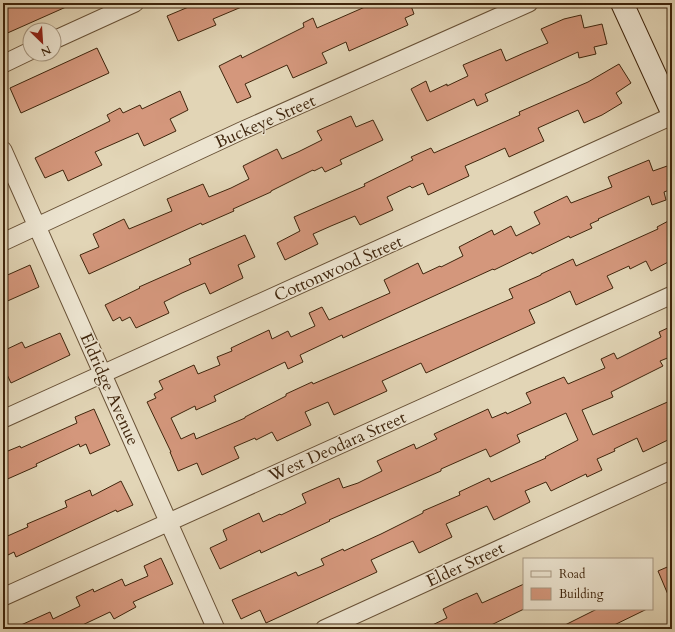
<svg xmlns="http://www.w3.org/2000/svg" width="675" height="632" font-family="Cardo,serif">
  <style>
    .building { fill: #d4977c; stroke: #3f250c }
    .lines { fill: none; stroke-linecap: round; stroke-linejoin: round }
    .street-casing { stroke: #685136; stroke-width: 19 }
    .secondary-casing { stroke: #3f250c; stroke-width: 24 }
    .street { stroke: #ece4d0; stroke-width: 17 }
    .secondary { stroke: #ece4d0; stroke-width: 22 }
    .labels { text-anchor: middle; stroke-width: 3; stroke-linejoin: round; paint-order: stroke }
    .street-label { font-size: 17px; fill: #3f250c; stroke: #ece4d0 }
  </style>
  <rect width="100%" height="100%" fill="#e2d5b6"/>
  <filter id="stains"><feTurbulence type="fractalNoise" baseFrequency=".005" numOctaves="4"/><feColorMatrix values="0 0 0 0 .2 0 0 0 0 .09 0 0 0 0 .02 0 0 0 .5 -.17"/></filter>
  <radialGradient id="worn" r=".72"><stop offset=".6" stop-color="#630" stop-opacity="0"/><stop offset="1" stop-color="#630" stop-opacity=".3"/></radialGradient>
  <path class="building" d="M3,3H75L3,35Z
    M198,3H251L213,19L216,25L178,41L167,16Z
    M374,3H410L414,14L405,18L408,25L349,51L346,42L322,53L327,63L293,78L287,65L245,84L251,97L237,103L219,66L241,55L242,58L304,27L303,23L313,18L317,28Z
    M581,15L584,28L602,24L607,44L594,47L596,54L579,58L578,52L485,94L488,101L477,106L474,99L427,121L411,89L426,81L430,92L447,84V86L468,76L463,65L501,49L506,61L524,53L548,43L541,29L564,19Z
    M97,48L109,73L21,113L10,88Z
    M619,64L631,83L616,93L622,103L602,115L584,123L578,110L538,128L544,141L509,157L505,148L481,159L465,166L469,176L428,195L423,183L412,188L410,186L387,197L393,210L360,225L355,216L331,226L313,234L318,244L285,260L277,243L300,231L294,217L365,186L364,184L413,160L411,157L431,148L434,153L520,115L519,112L588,82Z
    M180,91L188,110L170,119L176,131L144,146L138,133L95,152L102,165L68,181L63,170L45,178L35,158L110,121L107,115L120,108L123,113L140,105L142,109Z
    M351,116L356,127L373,120L383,140L340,160L342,164L325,172L322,167L314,171L313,170L271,191V192L233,209L234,211L202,225L201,223L89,274L80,255L99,247L93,234L124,219L129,229L172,211L167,199L203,184L209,197L231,188L249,179L243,166L277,149L282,159L298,152L322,140L317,131Z
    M649,160L653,171L670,165L672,172V189L664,192L666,200L652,205L649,196L598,219L599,220L590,224L592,228L570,238L569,236L532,254L531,252L494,270L493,269L375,323L343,338L342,335L300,355L303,362L288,369L285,362L214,396L216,401L196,410L195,406L171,418L181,439L194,433L196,439L245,418V417L286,396V394L312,382L313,384L513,298L509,289L541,275V274L573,259L576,266L658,229L657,227L672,219V260L651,271L646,261L630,269L629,266L607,276L613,288L576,305L570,291L547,302L529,310L535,323L426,373L421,363L382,381L387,391L334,415L328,402L305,412L311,425L277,441L272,432L256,440L255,438L234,447L239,458L202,475L197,463L178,471L170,452H171L147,402L156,398L154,394L163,389L159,381L194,365L198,374L220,365L217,357L232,351L231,348L269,330L272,339L288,331L291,337L315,326L309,313L322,307L329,320L390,293L384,280L418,263L423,274L440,266L441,267L463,256L459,247L492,230L494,235L511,226L516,236L540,224L534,212L567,196L571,203L612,187L608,177Z
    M245,235L255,257L238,265L243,278L210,294L205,283L182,293L164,302L169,313L136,328L130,317L122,321L120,317L113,321L105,305L140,288L139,287L191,264L189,259Z
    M30,265L39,287L3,303V277Z
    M672,326V361L670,357L660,361L663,366L611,392L613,397L582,410L593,435L672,400V438L643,452L637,438L614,449L615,451L597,459L602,470L587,477L586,474L551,491L546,482L525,491L530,502L494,520L487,506L446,524L452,537L419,553L413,541L395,549L371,560L377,572L266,623L260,610L241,619L232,600L296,572L298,576L324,565L321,559L343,549L344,551L381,534L423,513V511L460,495L459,492L489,478L491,482L546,458L545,457L578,440L566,413L517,435L520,442L490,457L486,449L441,469V471L329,520L330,521L261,553L260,550L220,569L210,548L227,540L223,530L259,513L263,522L280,514L281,515L306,503L302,494L339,478L343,488L358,483L382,471L377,461L414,444L416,449L437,439L434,434L488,409L492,418L506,412L507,414L531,403L526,393L564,377L568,384L605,368L601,359L614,353L617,359L661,337L659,332Z
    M60,333L70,355L11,383L3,366V351L22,342L25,348Z
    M94,409L110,445L90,454L86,444L80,447L79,444L36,464L37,466L3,481V453L20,446L21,448L77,423L75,417Z
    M121,481L133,505L117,512L116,510L16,557L14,552L8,555L3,544V538L28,527L27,524L67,507L65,501L90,490L92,496Z
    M161,558L173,584L133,602L136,607L114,619L110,612L74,629H12L50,612L53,619L80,606L76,597L93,589L94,592L122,579L125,586L148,576L144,566Z
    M672,565V604L658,571Z
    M524,584V609L483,629H424L447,618L443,609L457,602L477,593L482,603Z
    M597,609H647L606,629H557Z"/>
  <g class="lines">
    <defs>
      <path id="street" d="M54,40L135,3
        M3,64L30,51
        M3,150L216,629
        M3,242L241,131L529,3
        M3,419L672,116
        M3,597L672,295
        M324,629L672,470"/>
      <path id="secondary" d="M622,3L672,112"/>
    </defs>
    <use href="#street" class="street-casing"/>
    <use href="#secondary" class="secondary-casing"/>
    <use href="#street" class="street"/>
    <use href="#secondary" class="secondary"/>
  </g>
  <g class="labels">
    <g class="street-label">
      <text transform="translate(265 121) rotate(-24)" y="6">Buckeye Street</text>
      <text transform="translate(338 268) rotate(-24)" y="6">Cottonwood Street</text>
      <text transform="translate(110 389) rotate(66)" y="6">Eldridge Avenue</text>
      <text transform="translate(337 446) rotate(-24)" y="6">West Deodara Street</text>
      <text transform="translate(465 564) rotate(-25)" y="6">Elder Street</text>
    </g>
  </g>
  <rect width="675" height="632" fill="none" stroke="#e2d5b6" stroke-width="16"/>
  <rect x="4" y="4" width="667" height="624" fill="none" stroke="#3f250c" stroke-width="2"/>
  <rect x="8" y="8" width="659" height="616" fill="none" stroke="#3f250c"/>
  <rect x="523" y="558" width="130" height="52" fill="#ece4d0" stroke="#a79882"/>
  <rect x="531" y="571" width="20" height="6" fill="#ece4d0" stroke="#a79882"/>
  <text x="559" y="578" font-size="12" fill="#3f250c">Road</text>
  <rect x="531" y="588" width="20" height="12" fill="#d4977c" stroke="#a79882"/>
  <text x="559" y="598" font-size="12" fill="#3f250c">Building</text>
  <g transform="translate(42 42) rotate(155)"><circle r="19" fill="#ece4d0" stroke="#a79882"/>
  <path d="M0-3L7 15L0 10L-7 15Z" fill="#8f2418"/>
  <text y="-6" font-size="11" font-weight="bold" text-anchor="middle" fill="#3f250c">N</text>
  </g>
  <rect width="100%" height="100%" filter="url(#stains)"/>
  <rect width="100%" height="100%" fill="url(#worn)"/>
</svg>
